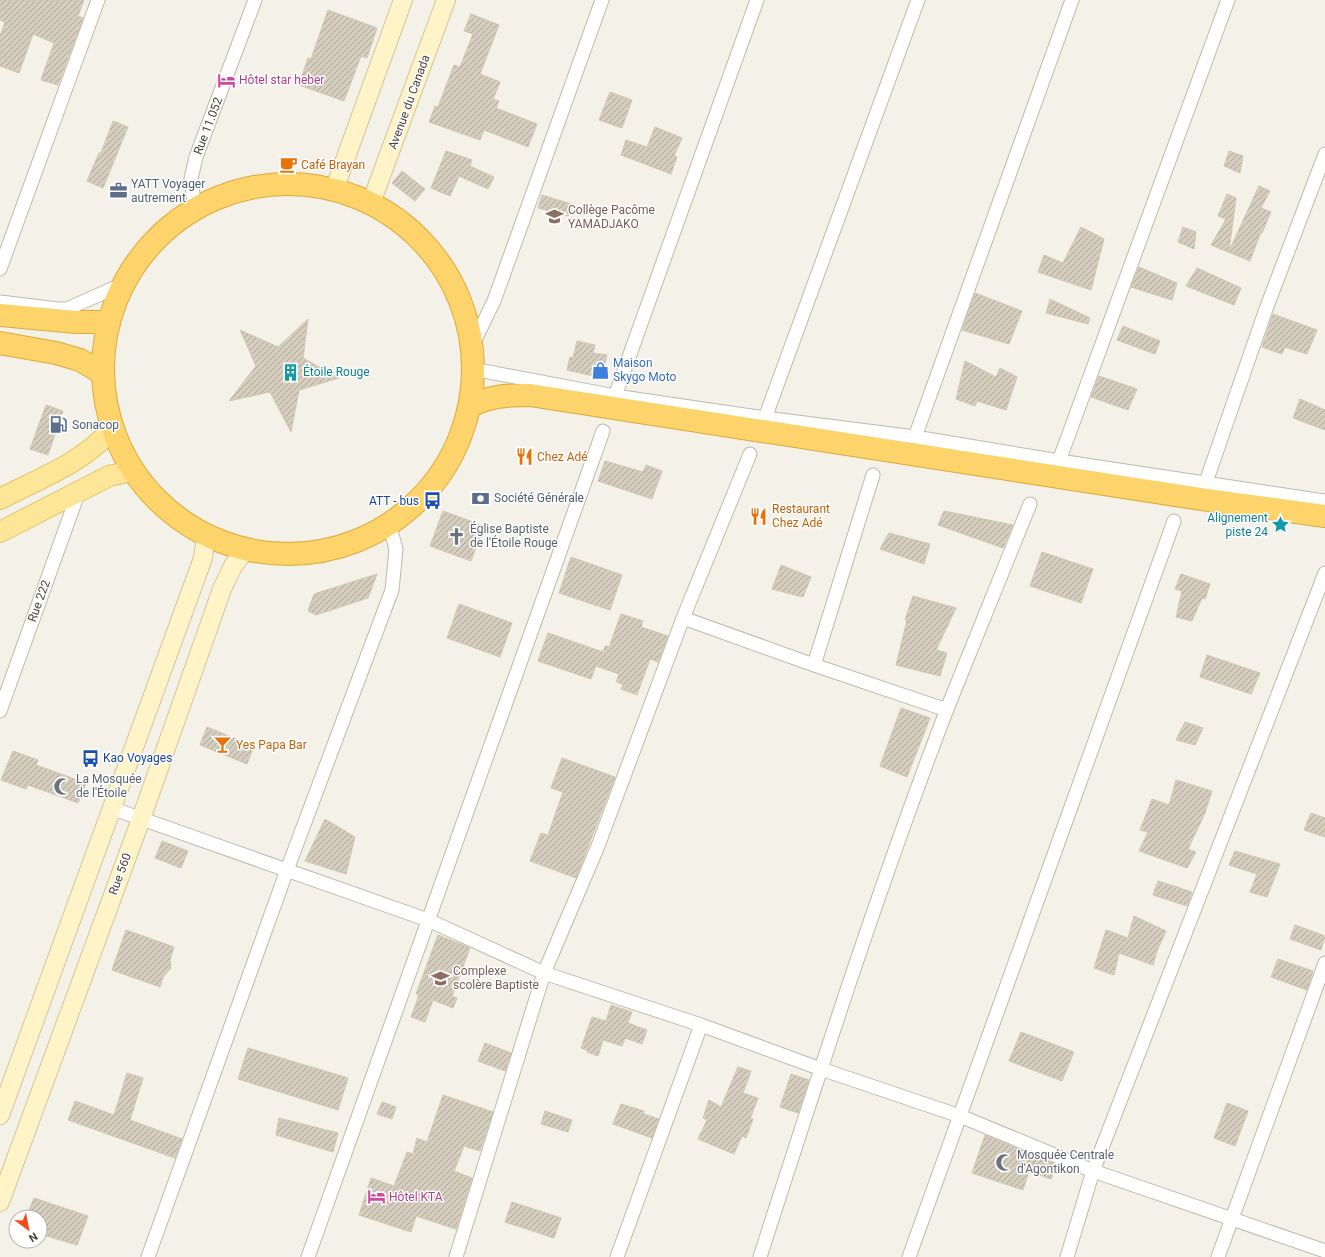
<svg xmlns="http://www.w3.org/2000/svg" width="1325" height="1257" font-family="Roboto,sans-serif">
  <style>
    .building { fill: url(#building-hatch); stroke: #d0c6b1 }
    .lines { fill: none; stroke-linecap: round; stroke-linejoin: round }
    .street-casing { stroke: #bfb9ab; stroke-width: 15 }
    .secondary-casing { stroke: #d3c799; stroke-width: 20 }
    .primary-casing { stroke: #e2c567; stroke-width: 22 }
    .highway-casing { stroke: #dbaa3a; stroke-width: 24 }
    .street { stroke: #fff; stroke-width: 13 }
    .secondary { stroke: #fef4c8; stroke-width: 18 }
    .primary { stroke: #fde698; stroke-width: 20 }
    .highway { stroke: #fcd46b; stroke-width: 22 }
    .labels { text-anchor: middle; stroke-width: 3; stroke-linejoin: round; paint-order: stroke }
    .hotel-label { font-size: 12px; fill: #b23c85; stroke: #fff; text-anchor: start }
    .street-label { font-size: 12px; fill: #474237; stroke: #fff }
    .food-label { font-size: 12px; fill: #c56008; stroke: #fff; text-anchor: start }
    .service-label { font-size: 12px; fill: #4e5e75; stroke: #fff; text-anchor: start }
    .education-label { font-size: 12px; fill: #785e54; stroke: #fff; text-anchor: start }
    .shop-label { font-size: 12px; fill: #366cbe; stroke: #fff; text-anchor: start }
    .culture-label { font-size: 12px; fill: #0d838f; stroke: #fff; text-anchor: start }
    .transit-label { font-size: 12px; fill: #164399; stroke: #fff; text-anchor: end }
    .worship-label { font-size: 12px; fill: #5b616d; stroke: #fff; text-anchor: start }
  </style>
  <defs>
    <pattern id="building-hatch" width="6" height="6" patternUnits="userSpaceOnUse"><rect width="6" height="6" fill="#d5cdbd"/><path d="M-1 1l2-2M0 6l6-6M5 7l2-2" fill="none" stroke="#afa89a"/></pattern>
  </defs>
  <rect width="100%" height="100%" fill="#f4f1e8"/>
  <path class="building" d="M0,0H84L78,16L83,18L58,85L41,80L54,43L33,34L19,73L0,66V36L5,22L0,20Z
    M328,10L377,28L367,58L361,56L344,101L299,85L308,58L311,59Z
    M471,14L499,25L480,74L500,82L493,99L499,101L496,108L537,124L528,147L484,130L480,140L429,122L435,106L438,107L454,65L460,67L473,34L464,31Z
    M610,92L632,100L622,128L599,120Z
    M113,121L128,127L103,188L87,181L99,153H101Z
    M655,127L682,138L674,156L677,157L671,174L621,155L626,140L647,147Z
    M446,151L472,160L470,166L494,177L488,189L459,176L450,196L431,188Z
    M1229,151L1243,156L1240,173L1224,166Z
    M402,171L425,189L415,201L392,183Z
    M1259,186L1270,191L1261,208L1271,212L1262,233L1261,232L1250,261L1211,245L1226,219L1218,216L1227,194L1236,198L1229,251Z
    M542,195L571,204L568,216L538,208Z
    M1081,227L1104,239L1091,290L1038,272L1044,255L1063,263Z
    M1183,227L1196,232L1194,249L1178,242Z
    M1139,267L1177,283L1172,300L1131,287Z
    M1197,268L1241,288L1234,305L1186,286Z
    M975,293L1022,311L1009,344L962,330Z
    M1050,299L1090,318L1088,324L1046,313Z
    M1273,314L1317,330L1307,354L1285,347L1282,354L1262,347Z
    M308,319L303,358L339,378L299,390L291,432L270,392L229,401L256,366L240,330L278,347Z
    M1123,326L1160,341L1155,354L1117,340Z
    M577,341L595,345L593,353L607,355L602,378L567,370L570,357L573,358Z
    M965,361L996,377L1000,368L1017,377L1006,410L977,401L975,406L956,399Z
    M1099,376L1137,389L1128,410L1091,397Z
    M1300,399L1325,410V430L1293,418Z
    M46,405L63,411L48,455L30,449Z
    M605,461L643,472L646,465L662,471L652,499L598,481Z
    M443,511L484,526L471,561L430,546Z
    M944,511L1013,525L1003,548L938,525Z
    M889,533L930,544L924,564L880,549Z
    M1042,552L1093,569L1081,603L1030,586Z
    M571,557L622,575L610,610L559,593Z
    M781,565L811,577L803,597L772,589Z
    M377,574L368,598L316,615L308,611L314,594Z
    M1181,574L1210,584L1205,599L1202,598L1192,621L1176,617L1182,591L1175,589Z
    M913,596L956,608L936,650L947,653L940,676L896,665L907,620H905Z
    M459,604L512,623L500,657L447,638Z
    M621,614L643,621L641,627L668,636L658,662L650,659L637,695L621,689L623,684L616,682L619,674L596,666L591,679L538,661L548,633L603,652L605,646L609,647Z
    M1207,655L1260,673L1251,694L1200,677Z
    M901,708L930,718L907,777L880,766Z
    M1185,722L1203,728L1195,745L1176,740Z
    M207,727L254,746L247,764L200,745Z
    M13,751L38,760L36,765L86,783L78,803L28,785L26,789L1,780Z
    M562,758L615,777L576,878L530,861L541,833L548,835L563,792L551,788Z
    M1176,780L1212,791L1205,813L1188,849L1196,852L1187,868L1139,851L1148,832L1140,830L1152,799L1169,805Z
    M1311,813L1325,818V837L1304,830Z
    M325,819L355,837L346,874L305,861Z
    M162,841L188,851L181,868L155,858Z
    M1235,851L1280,864L1267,897L1250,892L1257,874L1229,865Z
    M1158,881L1192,892L1187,906L1153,895Z
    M1134,916L1166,931L1157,951L1153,965L1119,953L1114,975L1094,968L1106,930L1128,938Z
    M1295,925L1325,936L1321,950L1290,939Z
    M126,930L174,947L170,960L171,968L163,977L160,987L112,970Z
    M438,935L470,948L452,996L457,998L453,1008L433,1000L425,1022L411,1017L419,995L416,994Z
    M1278,959L1313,971L1307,990L1271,977Z
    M611,1005L632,1012L628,1023L647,1030L642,1044L625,1038L622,1046L603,1040L598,1056L587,1052V1050L581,1048L592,1017L606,1021Z
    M1021,1032L1074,1052L1062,1081L1009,1061Z
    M485,1043L511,1053L505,1071L478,1061Z
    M248,1048L348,1078L338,1110L238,1079Z
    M738,1067L751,1071L743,1093L758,1098L750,1119H753L746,1138L742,1136L734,1154L698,1139L707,1120L703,1118L709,1100L721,1107Z
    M127,1073L143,1078L130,1120L182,1139L175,1158L68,1120L75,1101L114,1115Z
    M791,1074L809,1080L798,1113L780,1107Z
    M443,1095L493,1112L480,1151L464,1146L454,1171L472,1178L456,1229L416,1216L411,1232L359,1215L371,1178L394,1186L407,1152L413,1154L417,1138L427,1142Z
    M382,1102L396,1107L392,1119L377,1114Z
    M1227,1103L1248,1111L1235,1146L1214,1138Z
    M621,1104L644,1111V1114L659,1119L652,1138L613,1124Z
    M545,1111L572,1120L568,1132L541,1124Z
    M279,1118L338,1133L333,1152L276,1135Z
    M985,1135L1057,1165L1051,1179L1029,1171L1023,1190L972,1173Z
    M34,1198L88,1216L77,1245L40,1234V1217H26Z
    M512,1202L561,1218L554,1238L505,1222Z"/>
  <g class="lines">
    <defs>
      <path id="street" d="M195,209L191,179L196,157L255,0
        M0,269L98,0
        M0,302L58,309H67L123,284
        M472,346L494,301L602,0
        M473,369L615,396L765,418L915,437L1059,461L1325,501
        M615,396L757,0
        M765,418L918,0
        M915,437L1072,0
        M1059,461L1228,0
        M1206,482L1266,309L1325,154
        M683,618L814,665L947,710
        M814,665L873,475
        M0,711L79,491
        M111,808L428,920L544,973L701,1025L821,1069L960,1116L1093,1171L1325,1251
        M148,1257L287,870L392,590L396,549L389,524
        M308,1257L603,431
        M456,1257L544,973L598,846L683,618L750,454
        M617,1257L701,1025
        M760,1257C819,1074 878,889 947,709C974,641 1002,573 1030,504
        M909,1257L1174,521
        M1067,1257L1093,1171L1325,573
        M1218,1257L1325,963"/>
      <path id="secondary" d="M334,190L403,0
        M371,203L446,0
        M0,1115L203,558L206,536
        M0,1202L141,819L222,589L233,566L245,550"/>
      <path id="primary" d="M0,499C38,479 83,463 112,429
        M0,532L109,476L132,471"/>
      <path id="highway" d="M103 369a185 185 0 1 1 370 0a185 185 0 1 1-370 0Z
        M0,315L76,322H108
        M0,343L56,353L80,360L102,373
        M469,407C488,396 508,395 530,395L1201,499L1325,516"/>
    </defs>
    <use href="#street" class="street-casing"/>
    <use href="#secondary" class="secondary-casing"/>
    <use href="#primary" class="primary-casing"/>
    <use href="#highway" class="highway-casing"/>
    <use href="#street" class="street"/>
    <use href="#secondary" class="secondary"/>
    <use href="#primary" class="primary"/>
    <use href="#highway" class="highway"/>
  </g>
  <defs>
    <symbol id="hotel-bare" viewBox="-9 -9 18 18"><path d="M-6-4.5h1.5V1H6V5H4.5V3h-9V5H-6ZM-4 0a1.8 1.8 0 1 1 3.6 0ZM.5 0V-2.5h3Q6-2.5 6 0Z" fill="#d1479c" stroke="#fff" stroke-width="2.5" paint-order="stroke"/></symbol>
    <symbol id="cafe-bare" viewBox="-9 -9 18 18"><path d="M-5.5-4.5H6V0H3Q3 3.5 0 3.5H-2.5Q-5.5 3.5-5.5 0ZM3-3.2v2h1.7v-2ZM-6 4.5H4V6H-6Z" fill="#e8710a" stroke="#fff" stroke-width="2.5" paint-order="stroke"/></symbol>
    <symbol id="office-bare" viewBox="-9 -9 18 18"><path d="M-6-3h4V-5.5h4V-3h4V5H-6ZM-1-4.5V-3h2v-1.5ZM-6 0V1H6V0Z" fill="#5c6f8a" stroke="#fff" stroke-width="2.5" paint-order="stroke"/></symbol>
    <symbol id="school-bare" viewBox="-9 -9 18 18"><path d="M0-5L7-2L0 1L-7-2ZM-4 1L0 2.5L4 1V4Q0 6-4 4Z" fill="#8d6e63" stroke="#fff" stroke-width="2.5" paint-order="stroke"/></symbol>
    <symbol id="shop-bare" viewBox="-9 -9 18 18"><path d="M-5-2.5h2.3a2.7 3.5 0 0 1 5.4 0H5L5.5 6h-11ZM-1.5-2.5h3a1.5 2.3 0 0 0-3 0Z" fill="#3f7fe0" stroke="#fff" stroke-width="2.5" paint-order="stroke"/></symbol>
    <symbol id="building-bare" viewBox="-9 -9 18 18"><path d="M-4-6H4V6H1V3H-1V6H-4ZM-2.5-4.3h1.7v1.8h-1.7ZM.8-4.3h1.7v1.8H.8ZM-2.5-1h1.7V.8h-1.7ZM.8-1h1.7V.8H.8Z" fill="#0f9aa8" stroke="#fff" stroke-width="2.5" paint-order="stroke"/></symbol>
    <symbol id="fuel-bare" viewBox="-9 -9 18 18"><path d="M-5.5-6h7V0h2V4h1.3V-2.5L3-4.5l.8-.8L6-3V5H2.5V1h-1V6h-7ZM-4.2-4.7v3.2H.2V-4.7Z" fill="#5c6f8a" stroke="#fff" stroke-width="2.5" paint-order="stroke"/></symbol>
    <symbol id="restaurant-bare" viewBox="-9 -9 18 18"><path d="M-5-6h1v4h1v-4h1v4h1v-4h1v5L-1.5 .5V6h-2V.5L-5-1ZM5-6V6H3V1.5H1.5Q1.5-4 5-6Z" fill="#e8710a" stroke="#fff" stroke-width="2.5" paint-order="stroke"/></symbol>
    <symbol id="bank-bare" viewBox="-9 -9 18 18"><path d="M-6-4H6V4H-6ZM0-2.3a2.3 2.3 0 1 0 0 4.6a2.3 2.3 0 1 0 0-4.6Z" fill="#5c6f8a" stroke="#fff" stroke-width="2.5" paint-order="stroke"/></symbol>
    <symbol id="bus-bare" viewBox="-9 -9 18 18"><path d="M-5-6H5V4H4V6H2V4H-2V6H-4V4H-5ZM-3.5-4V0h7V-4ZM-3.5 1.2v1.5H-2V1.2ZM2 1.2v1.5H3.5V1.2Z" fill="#1a4fb4" stroke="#fff" stroke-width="2.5" paint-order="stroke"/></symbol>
    <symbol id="sight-bare" viewBox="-9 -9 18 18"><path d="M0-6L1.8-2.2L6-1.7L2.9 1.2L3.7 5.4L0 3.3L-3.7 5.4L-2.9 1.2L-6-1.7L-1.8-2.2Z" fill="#0f9aa8" stroke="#fff" stroke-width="2.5" paint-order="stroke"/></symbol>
    <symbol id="church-bare" viewBox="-9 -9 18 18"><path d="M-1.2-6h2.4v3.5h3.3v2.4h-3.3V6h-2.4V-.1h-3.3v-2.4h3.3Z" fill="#6b7280" stroke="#fff" stroke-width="2.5" paint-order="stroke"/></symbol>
    <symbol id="bar-bare" viewBox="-9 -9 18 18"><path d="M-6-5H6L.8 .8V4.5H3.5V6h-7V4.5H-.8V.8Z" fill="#e8710a" stroke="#fff" stroke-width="2.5" paint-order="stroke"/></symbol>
    <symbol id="mosque-bare" viewBox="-9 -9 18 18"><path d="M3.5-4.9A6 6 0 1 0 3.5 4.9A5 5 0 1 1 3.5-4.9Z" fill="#6b7280" stroke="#fff" stroke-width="2.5" paint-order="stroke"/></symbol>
  </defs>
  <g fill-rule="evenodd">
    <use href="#hotel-bare" x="214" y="68" width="25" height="25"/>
    <use href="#cafe-bare" x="276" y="152" width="25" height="25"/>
    <use href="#office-bare" x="106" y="178" width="25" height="25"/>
    <use href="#school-bare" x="542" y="204" width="25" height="25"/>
    <use href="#shop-bare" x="588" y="358" width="25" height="25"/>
    <use href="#building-bare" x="278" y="360" width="25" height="25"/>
    <use href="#fuel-bare" x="46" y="412" width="25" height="25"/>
    <use href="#restaurant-bare" x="512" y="444" width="25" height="25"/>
    <use href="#bank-bare" x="468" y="486" width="25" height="25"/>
    <use href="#bus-bare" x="420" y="488" width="25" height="25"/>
    <use href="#restaurant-bare" x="746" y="504" width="25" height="25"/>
    <use href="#sight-bare" x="1268" y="512" width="25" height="25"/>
    <use href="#church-bare" x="444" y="524" width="25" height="25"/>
    <use href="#bar-bare" x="210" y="732" width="25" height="25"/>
    <use href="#bus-bare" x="78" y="746" width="25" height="25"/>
    <use href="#mosque-bare" x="50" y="774" width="25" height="25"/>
    <use href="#school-bare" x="428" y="966" width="25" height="25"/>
    <use href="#mosque-bare" x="992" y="1150" width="25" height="25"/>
    <use href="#hotel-bare" x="364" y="1184" width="25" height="25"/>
  </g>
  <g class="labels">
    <g class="hotel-label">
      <text x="239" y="84">Hôtel star heber</text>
      <text x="389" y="1201">Hôtel KTA</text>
    </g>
    <g class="street-label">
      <text transform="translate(409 102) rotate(-70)" y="4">Avenue du Canada</text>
      <text transform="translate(208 126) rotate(-69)" y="4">Rue 11.052</text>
      <text transform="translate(39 601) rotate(-70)" y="4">Rue 222</text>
      <text transform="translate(120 874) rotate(-70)" y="4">Rue 560</text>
    </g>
    <g class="food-label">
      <text x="301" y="169">Café Brayan</text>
      <text x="537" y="461">Chez Adé</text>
      <text x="772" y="513">Restaurant<tspan x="772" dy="14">Chez Adé</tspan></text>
      <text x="236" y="749">Yes Papa Bar</text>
    </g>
    <g class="service-label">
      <text x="131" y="188">YATT Voyager<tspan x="131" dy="14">autrement</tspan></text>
      <text x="72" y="429">Sonacop</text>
      <text x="494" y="502">Société Générale</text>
    </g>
    <g class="education-label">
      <text x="568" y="214">Collège Pacôme<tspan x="568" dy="14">YAMADJAKO</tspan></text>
      <text x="453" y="975">Complexe<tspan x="453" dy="14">scolère Baptiste</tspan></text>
    </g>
    <g class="shop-label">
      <text x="613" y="367">Maison<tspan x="613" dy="14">Skygo Moto</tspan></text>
    </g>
    <g class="culture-label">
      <text x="303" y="376">Étoile Rouge</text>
      <text x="1268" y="522" text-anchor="end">Alignement<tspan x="1268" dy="14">piste 24</tspan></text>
    </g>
    <g class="transit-label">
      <text x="419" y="505">ATT - bus</text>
      <text x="103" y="762" text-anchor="start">Kao Voyages</text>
    </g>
    <g class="worship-label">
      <text x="470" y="533">Église Baptiste<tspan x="470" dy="14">de l'Étoile Rouge</tspan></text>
      <text x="76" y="783">La Mosquée<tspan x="76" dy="14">de l'Étoile</tspan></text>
      <text x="1017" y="1159">Mosquée Centrale<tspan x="1017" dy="14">d'Agontikon</tspan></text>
    </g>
  </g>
  <g transform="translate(28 1229) rotate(148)"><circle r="19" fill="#ffffff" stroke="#b5b3af"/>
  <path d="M0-3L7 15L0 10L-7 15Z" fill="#f74a1c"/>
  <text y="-6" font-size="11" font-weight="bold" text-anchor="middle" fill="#474237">N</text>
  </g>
</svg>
